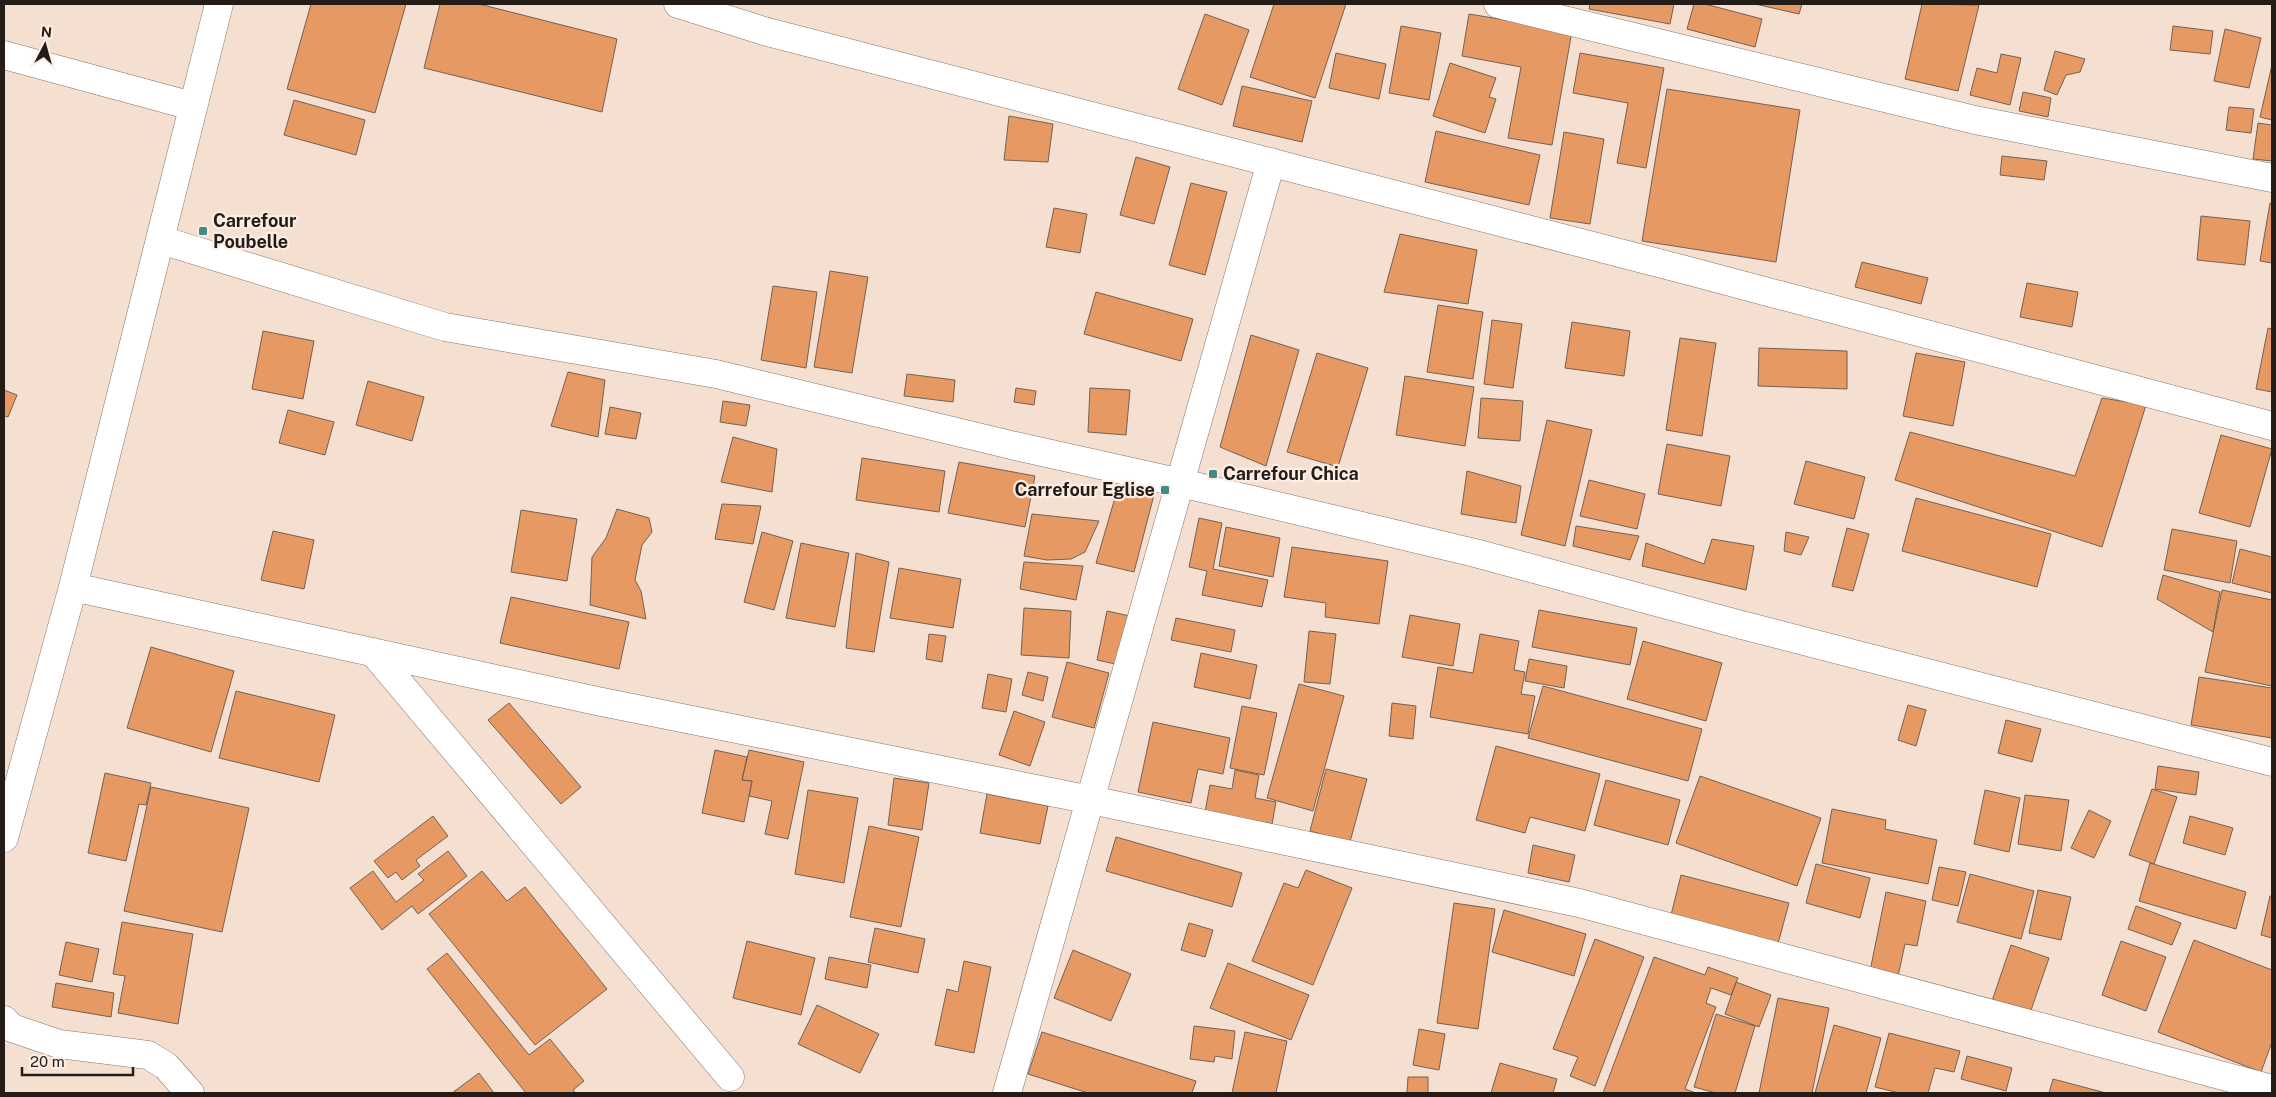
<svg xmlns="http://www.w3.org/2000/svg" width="2276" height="1097" font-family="'Public Sans',sans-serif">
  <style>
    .building { fill: #e69962; stroke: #746154 }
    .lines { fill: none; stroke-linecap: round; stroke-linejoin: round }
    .minor-casing { stroke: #887467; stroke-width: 29 }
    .minor { stroke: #fff; stroke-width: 28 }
    .poi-dot { fill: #428a85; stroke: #fceee5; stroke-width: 2 }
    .labels { text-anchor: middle; stroke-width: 4.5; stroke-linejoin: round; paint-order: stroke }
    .poi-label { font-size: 18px; font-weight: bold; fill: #241c17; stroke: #fceee5; text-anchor: start }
  </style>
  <rect width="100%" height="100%" fill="#f5dfd0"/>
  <path class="building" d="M311,4H406L375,113L287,89Z
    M440,4H479L617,39L602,112L424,68Z
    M1274,4H1346L1315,98L1250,77Z
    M1590,4H1674L1670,24L1589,9Z
    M1694,4H1705L1762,19L1755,47L1687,29Z
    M1755,4H1802L1799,14Z
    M1922,4L1979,5L1958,91L1905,79Z
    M1205,14L1249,30L1222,105L1178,89Z
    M1469,14L1572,31L1552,145L1508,138L1521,67L1462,56Z
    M1401,26L1441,33L1429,100L1389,93Z
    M2173,26L2213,31L2210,54L2170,50Z
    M2225,29L2261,38L2249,88L2214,81Z
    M2055,51L2085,59L2080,72L2066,75L2057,95L2044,90Z
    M1336,53L1386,64L1379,99L1329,88Z
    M1580,53L1664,68L1646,168L1617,163L1628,103L1573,93Z
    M2001,54L2021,58L2010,105L1970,95L1977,68L1997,73Z
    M1450,63L1496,78L1489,97L1496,99L1485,133L1433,116Z
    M2272,65V120L2260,117Z
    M1242,86L1312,101L1302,142L1233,126Z
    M1667,89L1800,110L1776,262L1642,241Z
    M2023,92L2051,98L2048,117L2019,111Z
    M294,100L365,120L356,155L284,135Z
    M2229,107L2254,109L2251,133L2226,130Z
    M1009,116L1053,124L1048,162L1004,160Z
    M2258,123L2272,125V161L2253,159Z
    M1436,131L1540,155L1529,205L1425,182Z
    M1564,132L1604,139L1590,224L1550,218Z
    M2002,156L2047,161L2044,180L2000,175Z
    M1136,157L1170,167L1154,224L1120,215Z
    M1191,183L1227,192L1205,275L1169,265Z
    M2270,203H2272V263L2260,261Z
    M1054,208L1087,214L1080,253L1046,247Z
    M2201,216L2250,221L2245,265L2197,260Z
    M1400,234L1477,250L1468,304L1384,292Z
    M1862,262L1928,278L1921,304L1855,287Z
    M830,271L868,277L852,373L814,367Z
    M2027,283L2078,292L2072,327L2020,317Z
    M773,286L817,292L806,368L761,360Z
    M1096,292L1193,319L1181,361L1084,334Z
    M1438,305L1483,312L1473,379L1427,372Z
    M1492,320L1522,324L1513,388L1484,384Z
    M1572,322L1630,331L1624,376L1565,368Z
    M2268,328L2272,329V392L2256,389Z
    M263,331L314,341L303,399L252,389Z
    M1251,335L1299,350L1266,466L1220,447Z
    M1680,338L1716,343L1702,436L1666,430Z
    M1759,348L1847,351V389L1758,386Z
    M1317,353L1368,368L1338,467L1287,452Z
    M1916,353L1965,362L1953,426L1903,416Z
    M568,372L605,380L598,437L551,426Z
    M907,374L955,380L953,402L904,396Z
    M1405,376L1474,387L1465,446L1396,435Z
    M368,381L424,397L412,441L356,425Z
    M1016,388L1036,391L1034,405L1014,402Z
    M1090,388L1130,390L1126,435L1088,432Z
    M4,390L17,395L8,417L4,416Z
    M1481,398L1523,401L1520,441L1478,438Z
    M2102,398L2146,405L2102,547L1895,480L1910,432L2075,476Z
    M723,401L750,405L746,426L720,422Z
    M610,407L641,413L636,439L605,434Z
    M288,410L334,422L325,455L279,443Z
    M1547,420L1592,430L1565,546L1521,535Z
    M2221,435L2272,449L2250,527L2199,513Z
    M733,437L777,449L772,492L721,482Z
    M1667,444L1730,456L1721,506L1658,494Z
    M862,458L945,471L939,512L856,500Z
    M1806,461L1865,477L1854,519L1794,504Z
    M959,462L1035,476L1025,527L948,513Z
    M1467,471L1521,486L1516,523L1461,514Z
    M1589,480L1645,494L1637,529L1580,516Z
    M1119,484L1155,491L1134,572L1096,563Z
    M1916,498L2051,534L2037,587L1902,551Z
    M722,504L761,506L753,544L715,539Z
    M617,509L649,518L652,532L642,545L635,580L641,591L646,619L590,605L592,557L606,538Z
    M521,510L577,519L567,581L511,572Z
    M1032,514L1099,521L1085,552L1071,559L1047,560L1024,556Z
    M1199,518L1222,523L1213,569L1268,580L1262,607L1202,595L1207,571L1189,567Z
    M1576,526L1639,536L1630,560L1573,546Z
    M1226,527L1280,538L1273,577L1219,566Z
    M1847,528L1869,534L1853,591L1832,586Z
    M2172,529L2237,541L2230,583L2164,570Z
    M273,531L314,540L304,589L261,580Z
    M762,532L793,541L774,610L744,602Z
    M1786,532L1809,537L1801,555L1784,551Z
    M1712,539L1754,546L1746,590L1642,566L1646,543L1704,564Z
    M801,543L849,553L835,627L786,618Z
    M1292,547L1388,561L1379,624L1325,617L1326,603L1284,597Z
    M2240,549L2272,557V593L2232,583Z
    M856,553L889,562L874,652L846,648Z
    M1024,562L1083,566L1076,600L1020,589Z
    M899,568L961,579L953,628L890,618Z
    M2163,575L2220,592L2213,632L2157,599Z
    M2222,590L2272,600V686L2205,672Z
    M511,597L629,622L619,669L500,643Z
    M1024,608L1071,611L1069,658L1021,655Z
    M1539,610L1637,628L1630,665L1532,647Z
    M1107,611L1130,616L1120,665L1097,660Z
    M1410,615L1460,624L1453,666L1402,657Z
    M1176,618L1235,630L1231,652L1171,640Z
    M1309,631L1336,634L1330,684L1304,682Z
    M929,634L946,636L942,662L926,659Z
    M1480,634L1519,641L1514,670L1525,672L1521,694L1535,696L1528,734L1430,717L1438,667L1473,673Z
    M1643,641L1722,663L1706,721L1627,699Z
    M151,647L234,671L211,752L127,728Z
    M1201,653L1257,665L1250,699L1194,687Z
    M1529,659L1567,666L1564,688L1525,681Z
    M1067,662L1109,673L1094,728L1052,717Z
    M1028,672L1048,677L1043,701L1022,695Z
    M988,674L1012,679L1006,712L982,708Z
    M2199,677L2272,688V738L2191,725Z
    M1299,684L1344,696L1313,811L1267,798Z
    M1543,686L1702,729L1688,781L1528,738Z
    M236,691L335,715L319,782L219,758Z
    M509,703L581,787L561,804L488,720Z
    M1392,703L1416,706L1413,739L1389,736Z
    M1908,705L1926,710L1916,746L1898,740Z
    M1242,706L1277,713L1264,775L1230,768Z
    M1014,711L1045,722L1030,766L999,755Z
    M2006,720L2041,729L2032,762L1998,753Z
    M1153,722L1230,738L1223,774L1198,769L1191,803L1138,792Z
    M1496,746L1600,774L1585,831L1530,817L1525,833L1476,820Z
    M715,750L747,757L742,780L752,781L744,822L702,813Z
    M749,750L804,762L788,839L765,834L772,801L749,796L752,781L742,780Z
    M2158,766L2199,772L2196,795L2155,789Z
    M1326,769L1367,779L1350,842L1310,831Z
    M1235,770L1259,775L1255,798L1276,802L1272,824L1205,812L1210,785L1232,789Z
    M105,773L151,783L146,805L139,804L126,861L88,853Z
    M1700,776L1821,818L1797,886L1676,843Z
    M894,778L929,783L922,830L888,825Z
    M1606,780L1680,800L1668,845L1594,825Z
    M151,787L249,808L222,932L124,911Z
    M2152,789L2177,797L2154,864L2129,855Z
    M808,790L858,798L844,883L795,874Z
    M1985,790L2020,798L2009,852L1974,844Z
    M987,794L1048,806L1040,844L980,833Z
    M2025,795L2069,800L2061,851L2018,844Z
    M1832,809L1886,820L1885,829L1937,840L1928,884L1822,863Z
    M2089,810L2111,821L2094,858L2071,848Z
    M433,816L448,836L416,860L420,866L402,880L396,872L388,878L374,861Z
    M2190,816L2233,828L2225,855L2183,843Z
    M869,826L919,837L901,927L850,917Z
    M1116,837L1242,873L1232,907L1106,871Z
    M1533,845L1575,855L1569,882L1528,873Z
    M448,851L467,876L418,914L412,906L382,930L350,888L373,871L396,902L424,880L418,874Z
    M2150,863L2246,892L2236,929L2139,901Z
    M1816,864L1870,878L1860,918L1806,903Z
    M1939,867L1966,872L1958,906L1932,900Z
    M1306,870L1352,888L1313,985L1252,961L1284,883L1298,888Z
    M482,871L507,901L525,887L607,989L535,1045L429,914Z
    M1970,874L2034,891L2021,939L1957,922Z
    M1681,875L1789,903L1776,951L1669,923Z
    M2038,890L2071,897L2061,940L2029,933Z
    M1886,892L1926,901L1917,946L1905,944L1897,981L1869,976Z
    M2270,896H2272V938L2261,935Z
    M1454,903L1495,909L1478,1029L1437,1023Z
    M2136,906L2181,923L2172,945L2128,929Z
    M1504,910L1586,934L1574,976L1492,952Z
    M122,922L193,934L178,1024L118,1013L125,976L113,974Z
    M1189,923L1213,930L1205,957L1181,950Z
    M875,928L925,939L918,973L868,962Z
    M1595,939L1644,957L1595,1086L1570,1076L1578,1057L1553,1049Z
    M2194,940L2272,970V1042L2261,1072L2158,1032Z
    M747,941L815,958L801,1015L733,998Z
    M2121,941L2166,957L2146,1011L2102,995Z
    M66,942L99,949L92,982L59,975Z
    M2011,945L2049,958L2029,1016L1991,1004Z
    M1073,950L1131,974L1111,1021L1054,998Z
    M447,953L529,1055L550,1039L584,1081L573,1090L576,1093H526L427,969Z
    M829,957L871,965L867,988L825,979Z
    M1654,957L1705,975L1708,967L1738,978L1731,995L1711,988L1706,1003L1716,1007L1685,1089L1696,1093H1603Z
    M964,961L991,967L974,1053L935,1045L947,989L958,992Z
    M1228,963L1309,995L1291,1040L1210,1008Z
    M1736,982L1771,995L1759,1027L1725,1014Z
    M56,983L114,993L111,1017L52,1007Z
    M1778,998L1829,1008L1812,1093H1759Z
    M817,1005L879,1034L860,1073L798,1044Z
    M1716,1014L1755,1026L1735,1093H1716L1694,1087Z
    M1834,1025L1881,1038L1866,1093H1815Z
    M1194,1026L1235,1031L1232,1059L1215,1056L1214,1062L1190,1059Z
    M1419,1029L1445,1034L1439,1070L1413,1065Z
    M1042,1032L1196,1081L1192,1093H1088L1028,1074Z
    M1245,1032L1287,1041L1276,1093H1232Z
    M1889,1033L1960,1051L1954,1072L1935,1068L1928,1093H1899L1875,1087Z
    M1967,1056L2012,1068L2006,1091L1961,1079Z
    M1500,1063L1557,1079L1553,1093H1491Z
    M479,1073L494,1093H452Z
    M1408,1077H1428V1093H1407Z
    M2053,1079L2106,1093H2049Z"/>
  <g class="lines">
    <defs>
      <path id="minor" d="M678,4L764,31L1693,272L2272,426
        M1498,4L1975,120L2272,178
        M4,55L192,106
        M161,240L445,327L716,374L1011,445L1181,483L1475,553L1734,623L2272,762
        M73,587L597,701L1091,800L1579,903L2272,1089
        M373,652L730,1077
        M4,838L73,587L219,4
        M4,1020L12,1028L59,1044L148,1055L166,1066L190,1093
        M1007,1093L1271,162"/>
    </defs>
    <use href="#minor" class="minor-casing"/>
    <use href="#minor" class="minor"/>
  </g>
  <g class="poi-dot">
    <rect x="198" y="226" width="10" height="10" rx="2.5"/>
    <rect x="1208" y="469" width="10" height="10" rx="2.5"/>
    <rect x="1160" y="485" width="10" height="10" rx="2.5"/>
  </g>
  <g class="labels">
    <g class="poi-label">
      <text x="213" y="227">Carrefour<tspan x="213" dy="21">Poubelle</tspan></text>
      <text x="1223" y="480">Carrefour Chica</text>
      <text x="1155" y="496" text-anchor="end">Carrefour Eglise</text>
    </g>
  </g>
  <rect width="2276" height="1097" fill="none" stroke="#241c17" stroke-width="10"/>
  <g transform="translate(45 45) rotate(6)" stroke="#fceee5" stroke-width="4" paint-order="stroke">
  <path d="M0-4L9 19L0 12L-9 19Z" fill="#241c17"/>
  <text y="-8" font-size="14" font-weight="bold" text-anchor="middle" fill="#241c17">N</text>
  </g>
  <path d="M22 1067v8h111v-8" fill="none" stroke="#241c17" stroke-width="2.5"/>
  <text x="30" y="1067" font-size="15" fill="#241c17" stroke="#fceee5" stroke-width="4" paint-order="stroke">20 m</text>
</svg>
